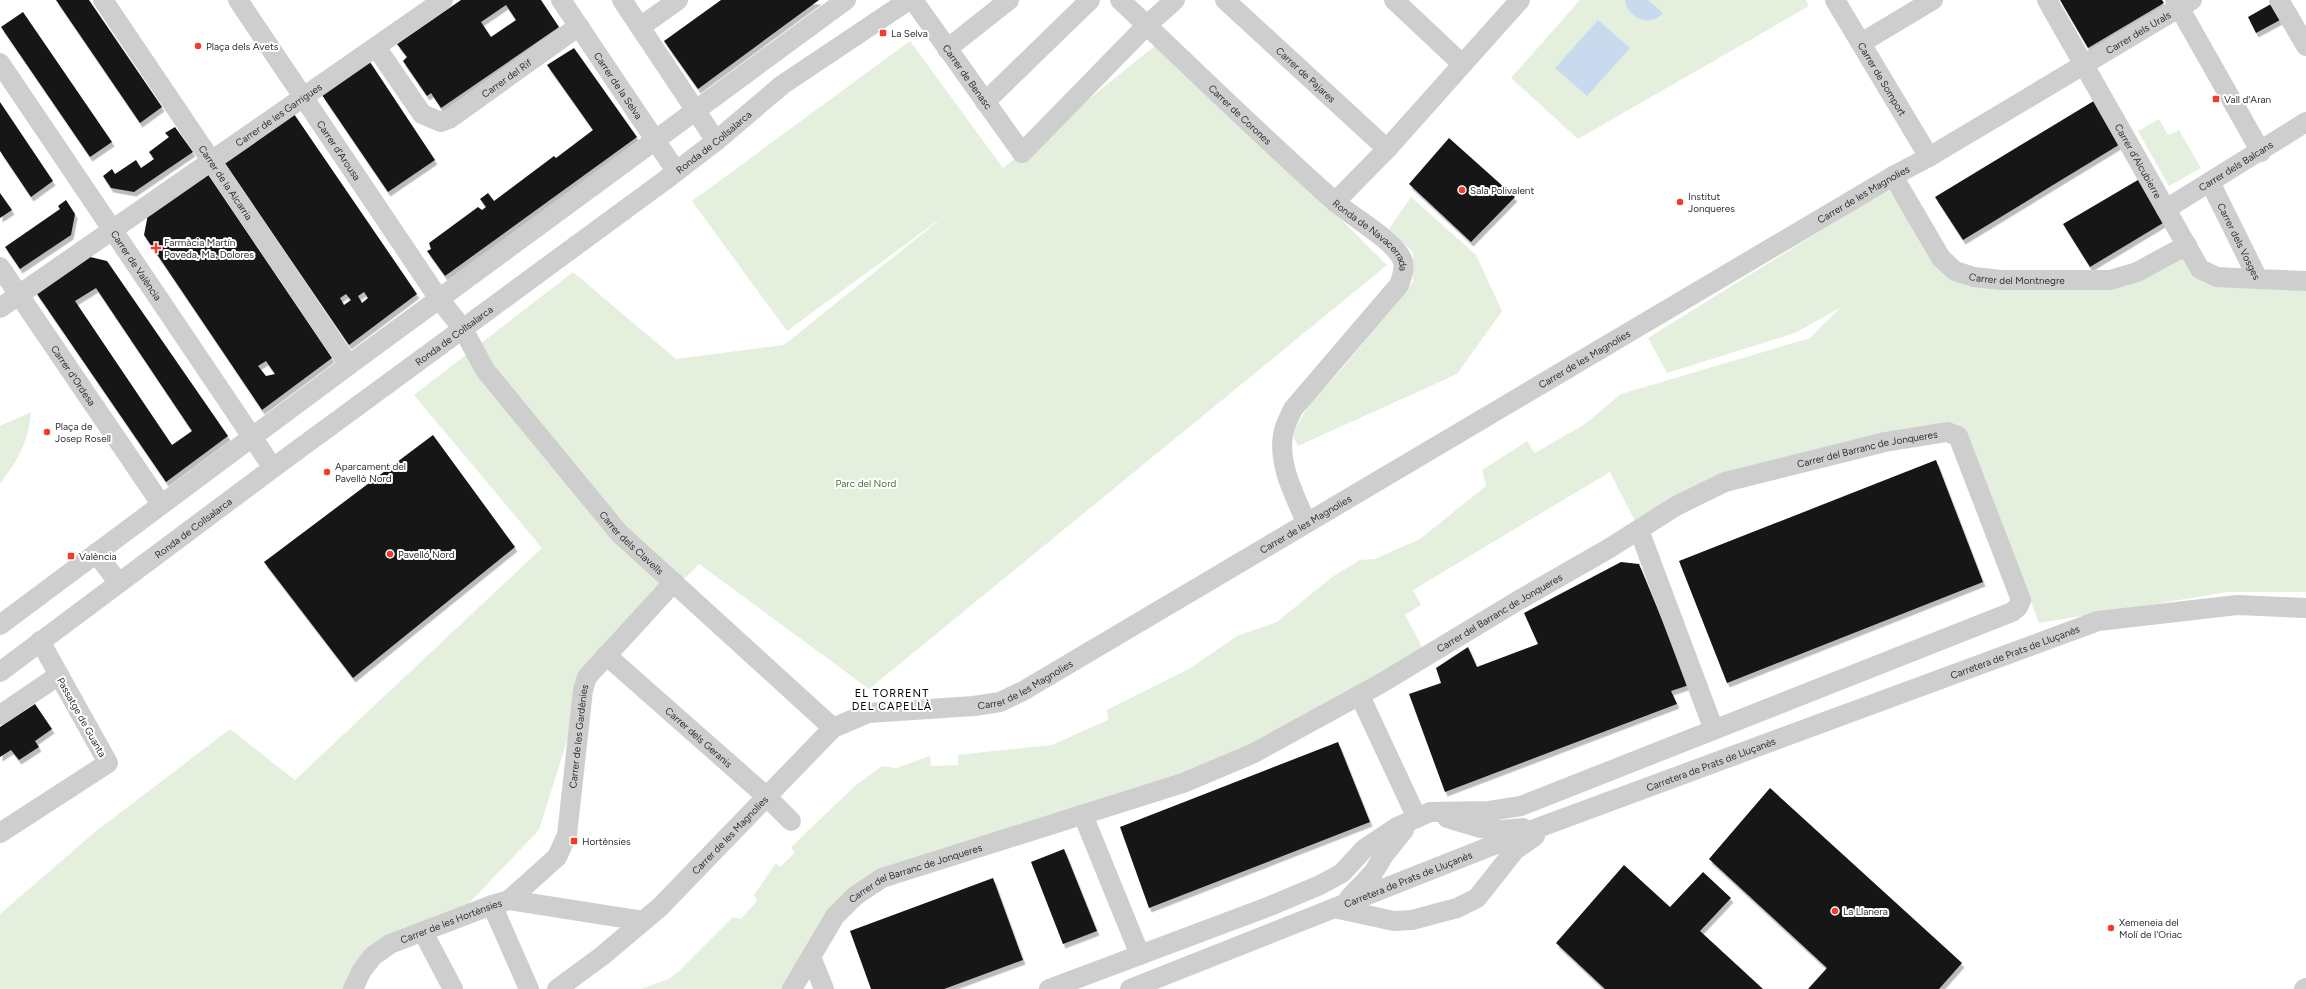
<svg xmlns="http://www.w3.org/2000/svg" width="2306" height="989" font-family="Figtree,sans-serif">
  <style>
    .green { fill: #e4efde }
    .water { fill: #c9daef }
    .building { fill: #181818; fill-rule: evenodd; filter: url(#shadow) }
    .lines { fill: none; stroke-linecap: round; stroke-linejoin: round }
    .minor { stroke: #cecece; stroke-width: 20 }
    .poi-dot { fill: #f33b28; stroke: #fff; stroke-width: 1.5 }
    .labels { text-anchor: middle; stroke-width: 4; stroke-linejoin: round; paint-order: stroke }
    .street-label { font-size: 10px; fill: #313131; stroke: #fff }
    .poi-label { font-size: 10px; fill: #313131; stroke: #fff; text-anchor: start }
    .park-label { font-size: 10px; fill: #4a713a; stroke: #fff }
    .neighbourhood-label { font-size: 11px; letter-spacing: 1px; fill: #000; stroke: #fff }
  </style>
  <defs>
    <filter id="shadow"><feDropShadow dx="2.5" dy="4.5" stdDeviation="0" flood-color="#0004"/></filter>
  </defs>
  <rect width="100%" height="100%" fill="#fff"/>
  <path class="green" d="M1580,0H1806L1809,6L1578,139L1511,78Z
    M910,41L1003,168L1161,41L1387,265L869,689L699,564L587,677L539,830L452,921L369,961L357,989H0V914L95,832L230,729L295,780L542,548L414,395L573,272L676,359L784,345L947,214L787,331L692,201Z
    M2159,119L2168,135L2179,130L2201,168L2169,186L2138,131Z
    M1888,189L1937,262L2101,286L2185,253L2197,271L2306,288V592H2228L2039,623L1966,433L1812,451L1636,523L1610,472L1413,590L1421,605L1405,615L1427,656L1252,754L855,896L792,989H641L669,979L677,973L733,917L741,919L757,901L754,895L776,863L780,867L795,853L791,847L856,785L882,766L896,768L930,756L931,766L958,765V755L1052,745L1108,720L1107,710L1189,669L1237,636L1277,622L1332,577L1360,560L1375,559L1420,539L1486,486L1482,470L1527,441L1535,453L1585,424L1621,394L1810,338L1840,308L1795,333L1667,373L1648,338Z
    M1411,197L1476,255L1502,311L1457,374L1298,446L1292,434L1309,405L1344,366L1413,282V252L1389,229Z
    M31,412C28,444 18,459 0,484V426Z"/>
  <path class="water" d="M1625,0H1648L1663,13C1651,28 1627,18 1625,0Z
    M1598,20L1630,48L1587,96L1555,68Z"/>
  <path class="building" d="M56,0H89L162,107L140,123Z
    M461,0H541L559,27L441,108L431,93L427,96L403,61L407,57L397,44ZM506,5L516,20L491,37L481,22Z
    M721,0H819L698,89L664,41Z
    M2060,0H2162L2164,3L2088,48Z
    M2271,4L2280,20L2256,33L2248,17Z
    M23,12L112,142L90,157L1,27Z
    M574,48L637,137L445,276L427,251L431,249L429,243L478,207L482,210L486,207L480,199L488,193L494,201L554,156L556,158L593,130L547,65Z
    M370,62L435,160L388,192L322,95Z
    M2097,99L2122,143L1963,240L1935,197Z
    M0,102L53,181L31,197L0,151Z
    M294,114L417,294L349,345L224,162ZM364,292L368,298L362,303L358,296ZM346,294L351,300L344,305L340,298Z
    M175,127L193,152L134,192L111,188L103,176L112,169L115,174L136,160L141,168L154,159L149,152L169,137L165,133Z
    M1449,138L1515,197L1471,242L1409,184Z
    M207,173L332,358L262,410L144,235L148,214ZM266,361L275,374L266,376L258,366Z
    M2143,177L2168,220L2090,267L2063,224Z
    M0,193L12,210L0,218Z
    M66,200L75,214L71,235L20,269L5,247L60,209L58,206Z
    M86,256L107,261L228,436L166,482L35,291ZM96,288L192,431L172,445L75,301Z
    M433,435L515,547L353,678L264,562Z
    M1936,460L1983,582L1727,683L1679,561Z
    M1621,562L1639,564L1689,685L1671,691L1677,704L1445,792L1409,694L1441,683L1436,668L1468,647L1477,667L1538,644L1524,613Z
    M35,704L52,729L35,741L39,747L19,760L11,750L0,757V727Z
    M1338,742L1370,822L1149,908L1120,827Z
    M1770,788L1962,963L1939,989H1808L1827,968L1709,859Z
    M1064,849L1097,931L1063,944L1031,862Z
    M1624,865L1670,907L1703,872L1731,898L1700,931L1763,989H1605L1556,943Z
    M993,878L1023,960L944,989H871L850,931Z"/>
  <g class="lines">
    <g class="minor">
      <path id="s1" d="M103,0L349,365"/>
      <path id="s2" d="M238,0L439,299L463,329L485,370L619,533L833,728"/>
      <path id="s3" d="M561,0L676,171"/>
      <path d="M622,0L716,141"/>
      <path id="s4" d="M913,0L1022,153L1147,25L1175,0"/>
      <path id="s5" d="M1120,0C1191,67 1260,135 1333,200C1350,216 1393,239 1402,259C1406,267 1402,277 1399,285L1293,409C1289,418 1284,426 1283,435C1278,465 1295,496 1306,522"/>
      <path id="s6" d="M1225,0L1387,149"/>
      <path d="M1394,0L1462,64"/>
      <path id="s7" d="M1835,0L1929,157"/>
      <path id="s8" d="M2047,0L2200,269L2217,277L2258,279"/>
      <path d="M2175,0L2261,152"/>
      <path d="M2279,0L2306,46"/>
      <path d="M640,27L678,0"/>
      <path d="M1861,43L1933,0"/>
      <path id="s9" d="M376,47L422,114L441,122L449,119L579,26"/>
      <path d="M947,49L1009,0"/>
      <path id="s10" d="M0,63L273,468"/>
      <path d="M985,102L1090,0"/>
      <path id="s11" d="M1893,176L1941,258L1955,271L1974,277L2001,280H2110L2137,272L2187,245"/>
      <path id="s12" d="M2210,182L2258,279L2306,281"/>
      <path d="M1335,202L1387,149L1520,0"/>
      <path id="s13" d="M2166,209L2306,122"/>
      <path id="s14" d="M0,267L161,504"/>
      <path id="s15" d="M0,308L443,0"/>
      <path d="M1639,530L1714,730"/>
      <path d="M96,553L118,582"/>
      <path d="M0,625L349,365L846,0"/>
      <path id="s16" d="M606,655L767,797L791,821"/>
      <path id="s17" d="M0,672L273,468L664,181L716,141L782,85L909,0"/>
      <path d="M1360,696L1417,818"/>
      <path d="M0,715L59,675"/>
      <path d="M1083,815L1140,955"/>
      <path d="M1447,818L1480,828L1503,830L1523,828"/>
      <path d="M0,833L108,763L40,641"/>
      <path d="M1349,898L1373,873L1384,855L1404,830"/>
      <path id="s18" d="M509,900L557,857L567,835L583,690L587,677L674,582"/>
      <path d="M492,905L529,989"/>
      <path d="M1334,908L1394,921L1412,920L1457,908L1477,898L1515,850L1535,836"/>
      <path d="M423,932L453,989"/>
      <path d="M811,957L824,989"/>
      <path id="s19" d="M353,989L362,970L373,956L390,944L492,905L509,900L643,921"/>
      <path id="s20" d="M557,989L602,956L660,907L833,728L868,713L974,706L1000,702L1023,691L1893,176L1929,157L2192,0"/>
      <path id="s21" d="M792,989L835,916L855,896L882,878L1183,783L1252,754L1380,684L1519,600L1608,549L1676,506L1725,482L1885,442L1947,432L1958,436L2021,600L2018,607L2012,612L1521,806L1489,811L1430,812L1397,827L1364,849L1342,873L1320,885L1270,906L1049,989"/>
      <path id="s22" d="M1130,989L1524,833L2098,621L2237,605L2306,608"/>
      <path d="M2304,989L2306,988"/>
    </g>
  </g>
  <g class="poi-dot">
    <rect x="879" y="29" width="8" height="8" rx="2"/>
    <circle cx="198" cy="46" r="4"/>
    <rect x="2212" y="95" width="8" height="8" rx="2"/>
    <circle cx="1462" cy="190" r="4"/>
    <circle cx="1680" cy="202" r="4"/>
    <path d="M154 242h4v4h4v4h-4v4h-4v-4h-4v-4h4z"/>
    <circle cx="47" cy="432" r="4"/>
    <circle cx="327" cy="472" r="4"/>
    <circle cx="390" cy="554" r="4"/>
    <rect x="67" y="552" width="8" height="8" rx="2"/>
    <rect x="570" y="837" width="8" height="8" rx="2"/>
    <circle cx="1835" cy="911" r="4"/>
    <circle cx="2111" cy="928" r="4"/>
  </g>
  <g class="labels">
    <g class="street-label">
      <text dy="4" stroke="none"><textPath href="#s20" startOffset="1872">Carrer dels Urals</textPath></text>
      <text dy="4" stroke="none"><textPath href="#s6" startOffset="110">Carrer de Pajares</textPath></text>
      <text dy="4" stroke="none"><textPath href="#s4" startOffset="94">Carrer de Benasc</textPath></text>
      <text dy="4" stroke="none"><textPath href="#s9" startOffset="181">Carrer del Rif</textPath></text>
      <text dy="4" stroke="none"><textPath href="#s7" startOffset="92">Carrer de Somport</textPath></text>
      <text dy="4" stroke="none"><textPath href="#s3" startOffset="103">Carrer de la Selva</textPath></text>
      <text dy="4" stroke="none"><textPath href="#s5" startOffset="166">Carrer de Corones</textPath></text>
      <text dy="4" stroke="none"><textPath href="#s15" startOffset="339">Carrer de les Garrigues</textPath></text>
      <text dy="4" stroke="none"><textPath href="#s17" startOffset="889">Ronda de Collsalarca</textPath></text>
      <text dy="4" stroke="none"><textPath href="#s2" startOffset="181">Carrer d'Arousa</textPath></text>
      <text dy="4" stroke="none"><textPath href="#s8" startOffset="185">Carrer d'Alcubierre</textPath></text>
      <text dy="4" stroke="none"><textPath href="#s13" startOffset="82">Carrer dels Balcans</textPath></text>
      <text dy="4" stroke="none"><textPath href="#s1" startOffset="220">Carrer de la Alcarria</textPath></text>
      <text dy="4" stroke="none"><textPath href="#s20" startOffset="1553">Carrer de les Magnolies</textPath></text>
      <text dy="4" stroke="none"><textPath href="#s5" startOffset="345">Ronda de Navacerrada</textPath></text>
      <text dy="4" stroke="none"><textPath href="#s12" startOffset="66">Carrer dels Vosges</textPath></text>
      <text dy="4" stroke="none"><textPath href="#s10" startOffset="244">Carrer de València</textPath></text>
      <text dy="4" stroke="none"><textPath href="#s11" startOffset="177">Carrer del Montnegre</textPath></text>
      <text dy="4" stroke="none"><textPath href="#s17" startOffset="565">Ronda de Collsalarca</textPath></text>
      <text dy="4" stroke="none"><textPath href="#s20" startOffset="1229">Carrer de les Magnolies</textPath></text>
      <text dy="4" stroke="none"><textPath href="#s14" startOffset="131">Carrer d'Ordesa</textPath></text>
      <text dy="4" stroke="none"><textPath href="#s21" startOffset="1228">Carrer del Barranc de Jonqueres</textPath></text>
      <text dy="4" stroke="none"><textPath href="#s20" startOffset="905">Carrer de les Magnolies</textPath></text>
      <text dy="4" stroke="none"><textPath href="#s17" startOffset="241">Ronda de Collsalarca</textPath></text>
      <text dy="4" stroke="none"><textPath href="#s2" startOffset="672">Carrer dels Clavells</textPath></text>
      <text dy="4" stroke="none"><textPath href="#s21" startOffset="821">Carrer del Barranc de Jonqueres</textPath></text>
      <text dy="4" stroke="none"><textPath href="#s22" startOffset="947">Carretera de Prats de Lluçanès</textPath></text>
      <text dy="4" stroke="none"><textPath href="#s20" startOffset="581">Carrer de les Magnolies</textPath></text>
      <text transform="translate(82 717) rotate(61)" y="4">Passatge de Guanta</text>
      <text dy="4" stroke="none"><textPath href="#s18" startOffset="188">Carrer de les Gardènies</textPath></text>
      <text dy="4" stroke="none"><textPath href="#s16" startOffset="124">Carrer dels Geranis</textPath></text>
      <text dy="4" stroke="none"><textPath href="#s22" startOffset="623">Carretera de Prats de Lluçanès</textPath></text>
      <text dy="4" stroke="none"><textPath href="#s20" startOffset="232">Carrer de les Magnolies</textPath></text>
      <text dy="4" stroke="none"><textPath href="#s21" startOffset="178">Carrer del Barranc de Jonqueres</textPath></text>
      <text dy="4" stroke="none"><textPath href="#s22" startOffset="299">Carretera de Prats de Lluçanès</textPath></text>
      <text dy="4" stroke="none"><textPath href="#s19" startOffset="125">Carrer de les Hortènsies</textPath></text>
    </g>
    <g class="poi-label">
      <text x="891" y="37">La Selva</text>
      <text x="206" y="50">Plaça dels Avets</text>
      <text x="2224" y="103">Vall d'Aran</text>
      <text x="1470" y="194">Sala Polivalent</text>
      <text x="1688" y="200">Institut<tspan x="1688" dy="12">Jonqueres</tspan></text>
      <text x="164" y="246">Farmàcia Martín<tspan x="164" dy="12">Poveda, Ma. Dolores</tspan></text>
      <text x="55" y="430">Plaça de<tspan x="55" dy="12">Josep Rosell</tspan></text>
      <text x="335" y="470">Aparcament del<tspan x="335" dy="12">Pavellò Nord</tspan></text>
      <text x="398" y="558">Pavelló Nord</text>
      <text x="79" y="560">València</text>
      <text x="582" y="845">Hortènsies</text>
      <text x="1843" y="915">La Llanera</text>
      <text x="2119" y="926">Xemeneia del<tspan x="2119" dy="12">Molí de l'Oriac</tspan></text>
    </g>
    <g class="park-label">
      <text x="866" y="487">Parc del Nord</text>
    </g>
    <g class="neighbourhood-label">
      <text x="892" y="697">EL TORRENT<tspan x="892" dy="13">DEL CAPELLÀ</tspan></text>
    </g>
  </g>
</svg>
